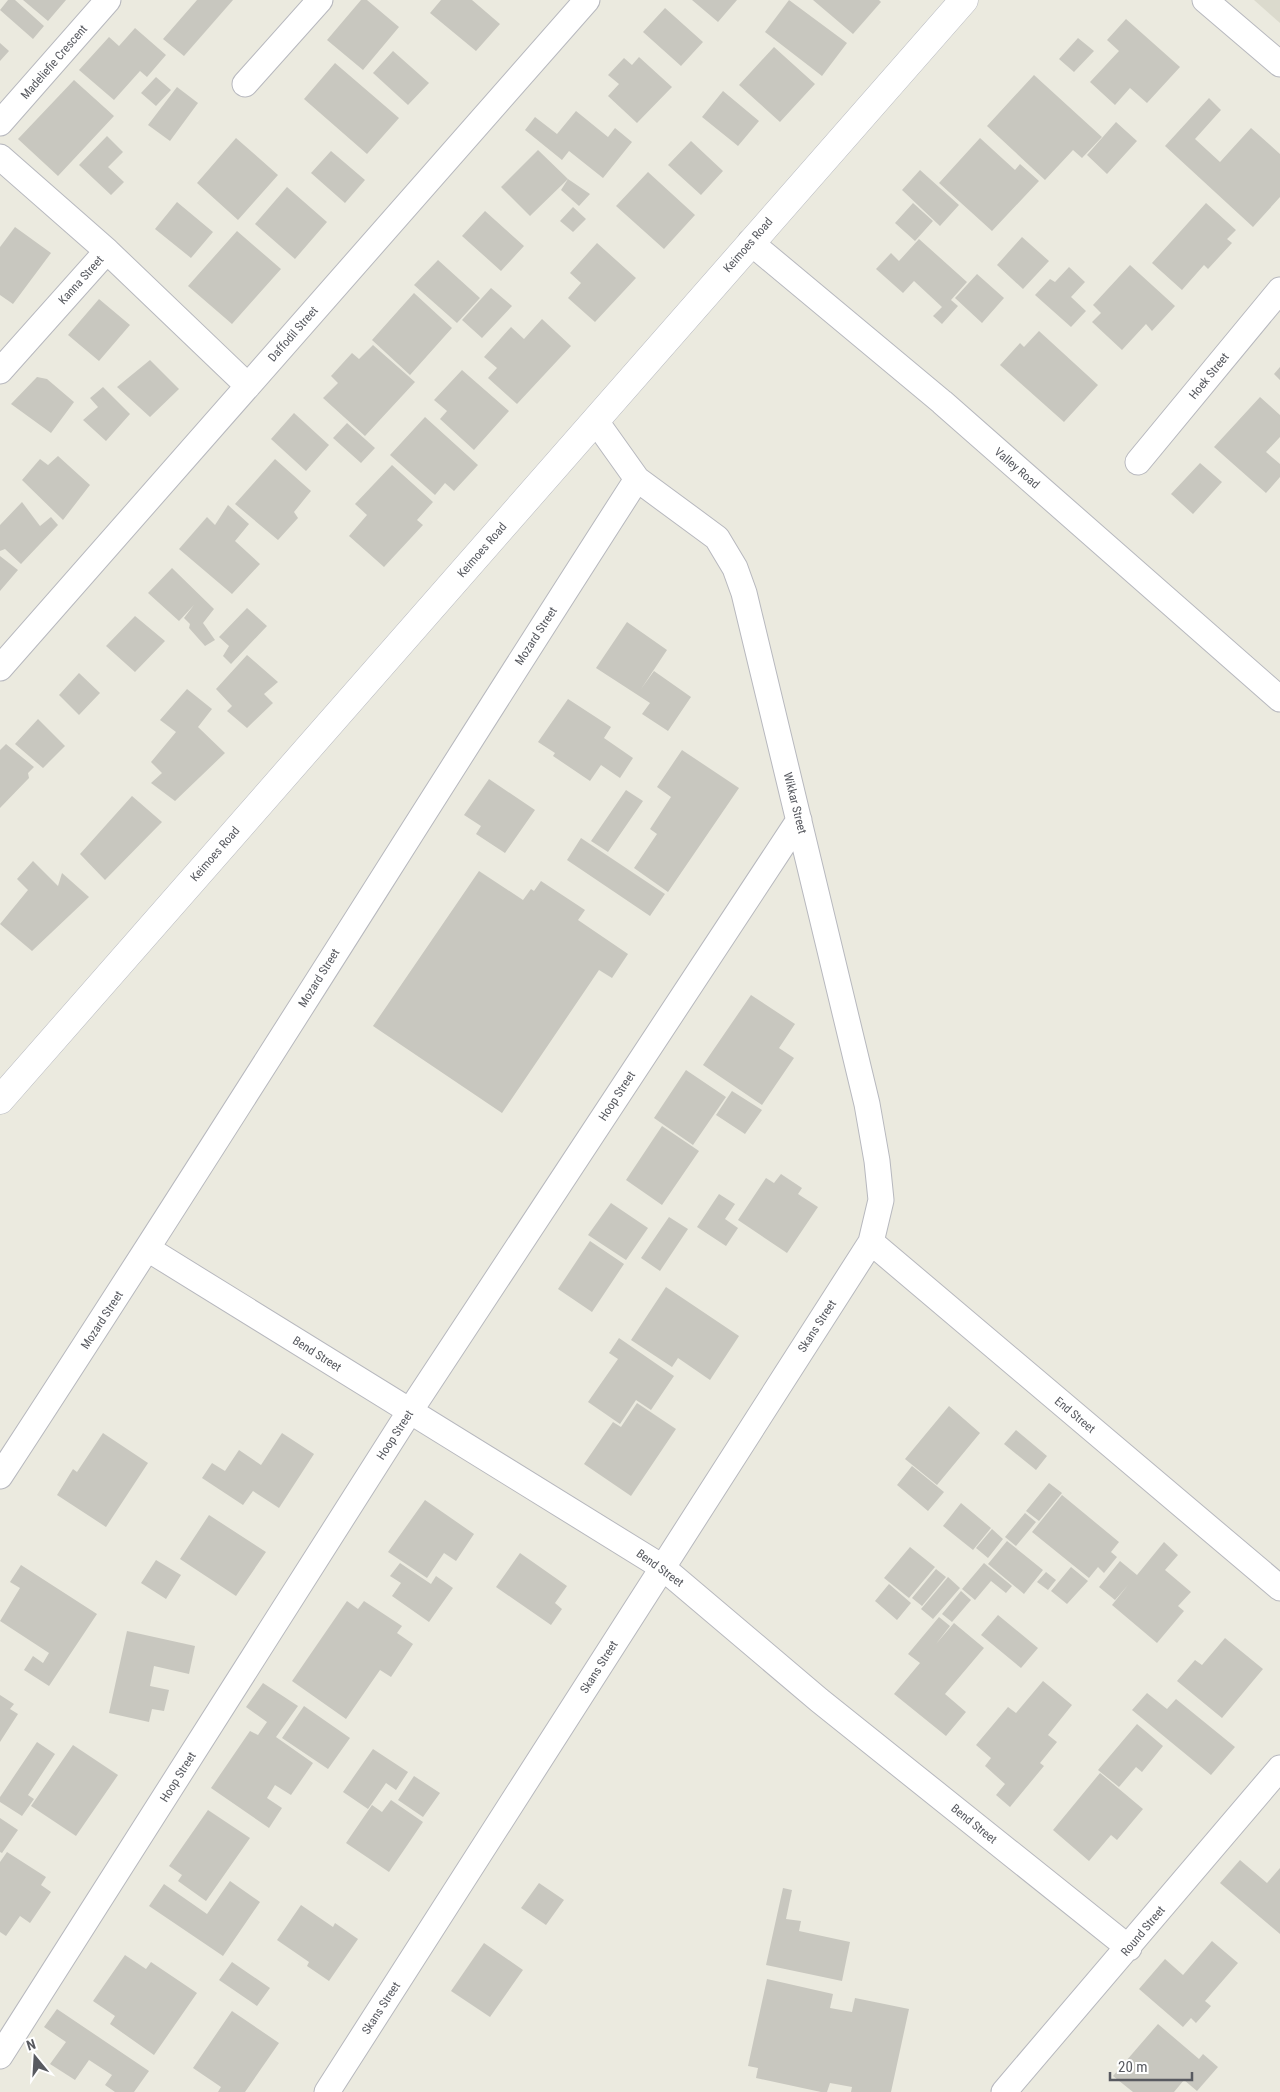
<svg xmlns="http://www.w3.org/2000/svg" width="1280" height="2092" font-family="'Roboto Condensed',sans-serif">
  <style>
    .education { fill: #dbdacd }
    .building { fill: #c8c7bf }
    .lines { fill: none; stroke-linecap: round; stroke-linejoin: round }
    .street-casing { stroke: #b7b8be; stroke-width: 27 }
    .secondary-casing { stroke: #b8bac1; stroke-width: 29 }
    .street { stroke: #fff; stroke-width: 25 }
    .secondary { stroke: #fff; stroke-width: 28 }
    .labels { text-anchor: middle; stroke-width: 4; stroke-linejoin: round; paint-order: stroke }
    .street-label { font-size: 12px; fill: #585a60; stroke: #fff }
  </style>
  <rect width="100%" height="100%" fill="#ebeadf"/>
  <path class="education" d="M1254,0H1280V23Z"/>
  <path class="building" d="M8,0H15L44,26L33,39L0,10Z
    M23,0H66L48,21Z
    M197,0H233L184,56L163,39Z
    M361,0H367L399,27L363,70L327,40Z
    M441,0H472L500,24L476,51L430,13Z
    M692,0H737L718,22Z
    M789,0L847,43L822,76L765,32Z
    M813,0H879L881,2L853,34Z
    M665,8L703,42L681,66L643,32Z
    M1126,19L1180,67L1147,103L1130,88L1115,105L1090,82L1119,51L1107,40Z
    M135,28L166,55L147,77L140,71L114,100L79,70L109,37L119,46Z
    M1078,38L1094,51L1074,72L1059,59Z
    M0,43L9,51L0,61Z
    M774,47L815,84L780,122L739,85Z
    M393,51L429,83L408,105L373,73Z
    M639,57L672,87L637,123L608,96L619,84L608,75L624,58L632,65Z
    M335,63L399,118L367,154L304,99Z
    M1034,75L1102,137L1082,158L1073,150L1045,180L987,126Z
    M156,77L171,90L156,106L141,93Z
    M74,80L114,116L58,176L18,139Z
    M177,87L198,103L170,141L148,125Z
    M723,91L759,121L738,146L702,117Z
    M1209,98L1221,110L1195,139L1220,162L1251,128L1280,154V197L1253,227L1165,146Z
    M576,111L608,137L615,128L632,142L603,178L569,151L562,160L525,130L535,117L557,134Z
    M1116,122L1137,141L1107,174L1087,155Z
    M107,136L123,152L108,167L124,182L111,195L79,165Z
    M236,138L278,175L238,220L197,183Z
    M980,138L1015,170L1020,164L1039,181L992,231L939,183Z
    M691,141L723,171L701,195L668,165Z
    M538,150L568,179L590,194L579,206L561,190L568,179L530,216L501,187Z
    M331,151L365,180L345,203L311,173Z
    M920,170L959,205L940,226L902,190Z
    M648,172L695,215L664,249L616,206Z
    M287,187L327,222L295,259L255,224Z
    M177,202L213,232L191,258L155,229Z
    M913,203L933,221L915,241L895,223Z
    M1206,203L1236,230L1227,239L1232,243L1208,269L1204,265L1182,290L1152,263Z
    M573,207L586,219L573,232L560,221Z
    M485,211L524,246L501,271L462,236Z
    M15,227L51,253L13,304L0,295V247Z
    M237,231L281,269L232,324L188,286Z
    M1022,237L1049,261L1023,289L997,265Z
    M919,239L967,282L951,300L958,306L942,324L933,316L942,307L914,281L903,293L876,269L891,253L899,261Z
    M597,243L636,278L595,322L568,298L581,283L570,273Z
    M438,260L480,298L457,323L414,285Z
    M1130,265L1175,306L1152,331L1146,324L1122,350L1092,322L1101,313L1093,305Z
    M1069,267L1085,282L1071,297L1086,311L1071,327L1035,295L1050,279L1055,282Z
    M977,274L1004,298L982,323L955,298Z
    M491,288L512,306L482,338L462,320Z
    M414,293L452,328L410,375L372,340Z
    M99,299L130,325L99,361L68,335Z
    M542,319L571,346L517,404L488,378L497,368L484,357L511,327L524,339Z
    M1039,331L1098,385L1064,422L1000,365L1020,343L1024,347Z
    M373,345L415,382L365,436L323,398L338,383L331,376L352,353L359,359Z
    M150,360L179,389L150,417L117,387Z
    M1280,367V380L1274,374Z
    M462,370L509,411L474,450L440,419L447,411L434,400Z
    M37,377L47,379L74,402L51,433L11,404Z
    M103,387L130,414L106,441L83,420L98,407L90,398Z
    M1260,397L1280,415V437L1266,452L1280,464V477L1266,493L1214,447Z
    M294,413L329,445L306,471L271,439Z
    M425,417L478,465L454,491L445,483L435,495L390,455Z
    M347,423L375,448L361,463L333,438Z
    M58,456L90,485L63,520L22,480L40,459L48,465Z
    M275,459L311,491L294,512L298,518L278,540L235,504Z
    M1200,463L1222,482L1193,514L1171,494Z
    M392,465L433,502L417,520L423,525L384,567L349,536L367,515L355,504Z
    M22,502L40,526L51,517L58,525L21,564L5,549L0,551V525Z
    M228,505L249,524L235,541L260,564L232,594L179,549L207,517L215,525Z
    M0,556L18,570L0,591Z
    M172,568L214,609L203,623L215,640L205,646L189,628L190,624L184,618L194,605L179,621L148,593Z
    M247,608L267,626L231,664L223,656L229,646L219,637Z
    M135,616L165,641L135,672L106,646Z
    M627,622L667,650L641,689L654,671L691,697L668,731L642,714L650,703L596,668Z
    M247,655L278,682L264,694L273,703L247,728L227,711L232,706L216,689Z
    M79,673L100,693L79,715L59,695Z
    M187,689L212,709L198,727L225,753L175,801L151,783L162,773L151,762L176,732L160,720Z
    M568,699L611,727L604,738L633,758L620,778L601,765L590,781L553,756L555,753L538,742Z
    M38,719L65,746L43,768L15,744Z
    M6,744L34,767L28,773L29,778L0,808V750Z
    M682,750L739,788L668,892L634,868L657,834L650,829L671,797L657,787Z
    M489,779L535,810L505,853L476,834L481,826L464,815Z
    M626,790L643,801L608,852L591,841Z
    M132,796L162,822L105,880L80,854Z
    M581,838L665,894L650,916L567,860Z
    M33,861L58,886L62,873L89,897L32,951L0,924L28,890L17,879Z
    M479,871L523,900L531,889L534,891L541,881L585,910L578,920L628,954L612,978L599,970L502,1113L373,1026Z
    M751,995L795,1024L779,1048L794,1058L762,1105L703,1065Z
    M686,1070L726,1097L693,1145L654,1118Z
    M732,1091L762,1110L745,1134L716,1115Z
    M662,1126L699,1151L662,1205L626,1180Z
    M781,1174L802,1188L798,1194L818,1207L787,1253L738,1220L766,1178L774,1183Z
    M719,1194L735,1204L725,1219L738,1228L726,1246L697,1227Z
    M611,1203L648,1228L626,1260L588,1235Z
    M669,1217L688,1229L660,1271L641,1258Z
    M590,1241L624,1264L592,1312L558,1289Z
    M666,1287L739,1336L710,1380L678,1358L672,1367L631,1340Z
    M619,1338L674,1376L651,1410L636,1400L620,1424L588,1402L618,1359L609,1353Z
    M637,1403L676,1429L631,1496L584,1464L613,1422L621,1427Z
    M949,1406L980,1433L937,1485L905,1459Z
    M1016,1430L1047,1456L1036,1470L1004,1444Z
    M103,1433L148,1463L106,1527L57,1495L73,1469L77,1472Z
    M282,1433L314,1454L279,1508L253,1491L243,1505L202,1478L212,1463L225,1471L239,1450L261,1465Z
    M912,1466L944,1492L928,1511L897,1485Z
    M1049,1483L1062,1493L1039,1521L1026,1511Z
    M1062,1495L1119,1542L1111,1552L1117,1557L1104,1573L1098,1567L1089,1578L1032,1532Z
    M425,1500L474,1534L456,1561L444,1553L427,1578L388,1552Z
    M961,1503L991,1528L973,1550L943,1526Z
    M1025,1513L1036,1522L1016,1546L1005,1537Z
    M209,1515L266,1552L236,1596L180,1559Z
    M992,1529L1003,1539L988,1558L976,1548Z
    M1007,1541L1043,1570L1024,1594L988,1564Z
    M1164,1542L1178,1555L1165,1570L1191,1592L1178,1606L1184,1611L1157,1643L1112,1605L1128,1585L1115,1600L1099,1587L1120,1561L1137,1575Z
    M910,1547L935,1567L909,1598L884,1578Z
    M520,1553L567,1586L555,1603L562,1609L551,1625L496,1587Z
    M156,1560L181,1575L166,1599L141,1583Z
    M400,1563L431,1584L436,1576L453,1588L429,1622L392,1596L401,1583L390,1576Z
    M984,1563L1012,1586L1006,1593L991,1581L975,1600L962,1589Z
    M21,1565L97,1614L49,1686L24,1670L33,1656L43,1663L49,1653L0,1621L20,1588L10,1582Z
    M1071,1567L1088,1581L1067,1604L1051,1591Z
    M936,1569L946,1577L922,1606L912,1598Z
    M1046,1572L1056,1580L1048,1590L1037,1582Z
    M948,1577L960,1588L933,1619L921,1609Z
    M889,1584L911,1603L897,1620L875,1601Z
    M961,1591L971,1600L952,1622L942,1614Z
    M347,1601L358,1609L364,1601L402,1626L397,1633L413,1644L391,1677L380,1670L346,1719L292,1681Z
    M998,1615L1038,1648L1021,1668L981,1635Z
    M939,1617L950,1626L936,1644L954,1623L984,1648L945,1694L966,1712L946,1736L894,1694L920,1663L908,1654Z
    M127,1631L195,1646L189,1674L154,1666L150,1686L169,1690L164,1711L152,1709L149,1722L109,1713Z
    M1225,1638L1263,1669L1222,1718L1177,1681L1195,1660L1202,1665Z
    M1043,1681L1072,1705L1048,1735L1057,1742L1040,1763L1044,1766L1010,1807L996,1795L1005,1784L985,1766L991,1758L976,1745L1008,1707L1016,1713Z
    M263,1683L298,1706L276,1737L313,1763L291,1795L275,1785L267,1798L282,1808L269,1828L211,1788L250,1731L258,1735L267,1722L246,1707Z
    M1147,1693L1167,1709L1176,1699L1235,1747L1211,1775L1132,1710Z
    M0,1695L14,1704L10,1709L18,1714L0,1742Z
    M304,1706L350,1738L328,1769L282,1738Z
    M1137,1724L1163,1746L1142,1772L1136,1767L1119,1787L1098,1770Z
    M37,1742L55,1754L28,1795L34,1799L22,1816L0,1802V1797Z
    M73,1745L118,1775L76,1836L31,1806Z
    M373,1749L408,1772L396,1790L386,1783L368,1809L343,1792Z
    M1100,1773L1143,1809L1117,1840L1111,1835L1089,1861L1053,1830Z
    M414,1776L440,1793L423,1817L398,1800Z
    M391,1800L423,1822L389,1872L346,1843L372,1805L382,1812Z
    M208,1810L250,1838L206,1901L178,1881L182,1875L169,1866Z
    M0,1818L18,1830L2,1853L0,1852Z
    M7,1852L46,1877L41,1885L51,1892L30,1923L20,1916L6,1936L0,1932V1862Z
    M1240,1860L1267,1883L1280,1868V1934L1220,1883Z
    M230,1881L260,1902L223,1956L149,1906L164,1884L207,1914Z
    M539,1883L564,1900L546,1925L521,1908Z
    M783,1888L792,1890L786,1919L801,1921L799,1931L850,1942L842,1981L766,1965Z
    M301,1905L333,1927L335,1923L358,1939L329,1981L307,1966L309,1962L277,1940Z
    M1212,1941L1238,1963L1205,2001L1211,2006L1196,2023L1191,2018L1183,2027L1139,1989L1165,1959L1183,1975Z
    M484,1943L523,1970L490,2017L451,1991Z
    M125,1955L146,1969L151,1962L197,1993L154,2055L110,2024L115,2016L93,2001Z
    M232,1962L270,1988L257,2006L219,1980Z
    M767,1979L833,1994L830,2008L852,2012L855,1998L909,2009L891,2092H851L852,2087L830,2083L827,2092H821L756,2078L758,2068L748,2066Z
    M57,2009L149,2071L134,2092H115L105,2085L112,2075L89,2060L75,2080L50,2064L66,2042L44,2027Z
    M232,2011L279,2043L245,2092H218L221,2087L193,2068Z
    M1158,2024L1199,2059L1203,2054L1218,2067L1197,2091L1184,2080L1174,2092H1133L1113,2076Z"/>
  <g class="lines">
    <defs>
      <path id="street" d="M1205,0L1280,64
        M245,84L320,0
        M0,123L108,0
        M0,157L107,251L0,371
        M750,242L942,402L1280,699
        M107,251L248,386
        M1138,462L1280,290
        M0,668L587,0
        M871,1242L1280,1588
        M148,1249L662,1567L819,1700L1129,1948
        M0,1476C216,1146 424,810 637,479
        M0,2056L410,1411L799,820
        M327,2092L871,1242L881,1200L877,1161L867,1104L744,593L735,568L717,538L637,479L595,420
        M1004,2092L1280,1768"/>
      <path id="secondary" d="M0,1100L964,0"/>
    </defs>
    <use href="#street" class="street-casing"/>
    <use href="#secondary" class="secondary-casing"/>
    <use href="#street" class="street"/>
    <use href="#secondary" class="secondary"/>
  </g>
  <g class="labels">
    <g class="street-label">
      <text transform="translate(54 62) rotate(-49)" y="4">Madeliefie Crescent</text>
      <text transform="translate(748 245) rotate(-49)" y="4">Keimoes Road</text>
      <text transform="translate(81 280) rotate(-48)" y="4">Kanna Street</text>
      <text transform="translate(293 334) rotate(-49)" y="4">Daffodil Street</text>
      <text transform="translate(1209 376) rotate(-51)" y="4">Hoek Street</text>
      <text transform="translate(1017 468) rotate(41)" y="4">Valley Road</text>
      <text transform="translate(482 550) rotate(-49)" y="4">Keimoes Road</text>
      <text transform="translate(536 636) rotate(-57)" y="4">Mozard Street</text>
      <text transform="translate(795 803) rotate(76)" y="4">Wikkar Street</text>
      <text transform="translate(215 854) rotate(-49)" y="4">Keimoes Road</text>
      <text transform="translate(319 978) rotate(-58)" y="4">Mozard Street</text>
      <text transform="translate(617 1096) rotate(-57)" y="4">Hoop Street</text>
      <text transform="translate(102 1320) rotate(-57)" y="4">Mozard Street</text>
      <text transform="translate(817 1326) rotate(-57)" y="4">Skans Street</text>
      <text transform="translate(317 1354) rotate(32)" y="4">Bend Street</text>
      <text transform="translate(1075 1415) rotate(40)" y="4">End Street</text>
      <text transform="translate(395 1435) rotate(-57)" y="4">Hoop Street</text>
      <text transform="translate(660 1568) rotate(36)" y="4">Bend Street</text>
      <text transform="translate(599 1667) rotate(-58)" y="4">Skans Street</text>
      <text transform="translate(178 1777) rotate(-58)" y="4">Hoop Street</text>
      <text transform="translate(974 1824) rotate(39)" y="4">Bend Street</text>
      <text transform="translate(1143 1931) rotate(-50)" y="4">Round Street</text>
      <text transform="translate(381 2008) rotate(-57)" y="4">Skans Street</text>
    </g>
  </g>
  <g transform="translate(35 2057) rotate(342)" stroke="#ffffff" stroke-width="4" paint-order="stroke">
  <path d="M0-4L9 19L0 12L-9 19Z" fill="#585a60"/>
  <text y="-8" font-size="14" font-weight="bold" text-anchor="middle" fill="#585a60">N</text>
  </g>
  <path d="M1110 2072v8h82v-8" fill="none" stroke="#585a60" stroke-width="2.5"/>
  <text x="1118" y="2072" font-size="15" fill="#585a60" stroke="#ffffff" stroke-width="4" paint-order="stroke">20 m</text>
</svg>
